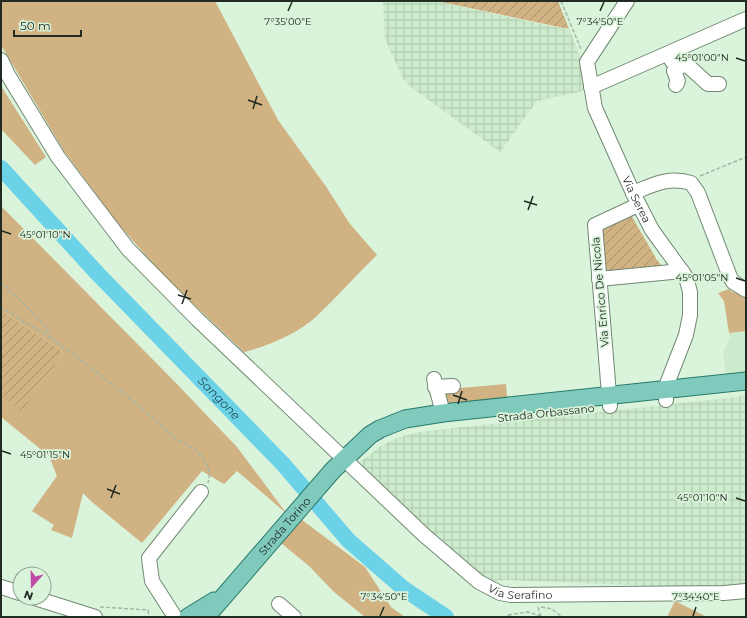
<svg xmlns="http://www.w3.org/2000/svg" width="747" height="618" font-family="Montserrat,sans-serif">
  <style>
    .built { fill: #cceacc }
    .industrial { fill: url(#industrial-grid) }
    .green { fill: #d1b282 }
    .garden { fill: url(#garden-furrows) }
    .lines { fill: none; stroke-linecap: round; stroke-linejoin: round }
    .river { stroke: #6bd2e7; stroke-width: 16 }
    .minor-casing { stroke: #728872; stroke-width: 16 }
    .major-casing { stroke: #287a6a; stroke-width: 19 }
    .path { stroke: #a3b7a3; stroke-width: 1.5; stroke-dasharray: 4 2; stroke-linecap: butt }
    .minor { stroke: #fff; stroke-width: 14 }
    .major { stroke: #80c9bd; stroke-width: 17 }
    .path-bridge { stroke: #a3b7a3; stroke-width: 1.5; stroke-dasharray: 4 2; stroke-linecap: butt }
    .ticks { fill: none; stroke: #222b22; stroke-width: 1.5 }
    .labels { text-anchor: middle; stroke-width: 3.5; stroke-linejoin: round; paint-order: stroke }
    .street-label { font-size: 11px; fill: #222b22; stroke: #daf3db }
    .water-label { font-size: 12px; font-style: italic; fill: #23505a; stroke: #daf3db }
    .ticks-label { font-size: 10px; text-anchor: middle; fill: #222b22; stroke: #daf3db; stroke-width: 3.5; stroke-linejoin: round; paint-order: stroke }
  </style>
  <defs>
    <pattern id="industrial-grid" width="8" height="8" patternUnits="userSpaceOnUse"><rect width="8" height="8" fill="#cceacc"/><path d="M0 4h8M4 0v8" fill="none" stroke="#afc9af"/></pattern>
    <pattern id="garden-furrows" width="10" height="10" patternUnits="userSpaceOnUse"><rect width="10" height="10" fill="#d1b282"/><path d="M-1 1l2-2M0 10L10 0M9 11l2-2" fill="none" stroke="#a9916a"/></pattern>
  </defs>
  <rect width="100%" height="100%" fill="#daf3db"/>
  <path class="built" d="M746,331V372L726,374L723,352L730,339L729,333Z"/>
  <path class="industrial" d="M383,1H433L570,30L585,71L588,90L537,101L500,152L411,87L403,79L385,39Z
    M746,396V587L726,589L507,580L485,581L358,464L378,448L394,439L419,432Z"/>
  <path class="green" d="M1,1H215L278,120L327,188L350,224L377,255C357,274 338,296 318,315C299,333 269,346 244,352L165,277L119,225L64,151L1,45Z
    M1,86L46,157L35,165L1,129Z
    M1,206L175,382L237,447L287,514L237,471L224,484L202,471L142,543L92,502L83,493L72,538L51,530L54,525L32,511L57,476L49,456L1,417V396L21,411L64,353L1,310Z
    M729,289L732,292L746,294V331L729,333L724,301L718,293Z
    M506,384L507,398L444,404L438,390Z
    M302,520L365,567L391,607L405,617H365L334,592L309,566L281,543Z
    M675,601L707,617H667Z"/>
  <path class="garden" d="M436,1H558L569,29Z
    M631,215L657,260L663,267L605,273L600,229Z
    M1,310L64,353L21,412L1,396Z"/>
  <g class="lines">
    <path class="river" id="s1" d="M1,168L97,273L283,464L348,540L404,589L446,617"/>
    <defs>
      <g id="minor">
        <path id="s2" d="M627,1L587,62L595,108L633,193L652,230L686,277L690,292V315L686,335L665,389L666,400"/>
        <path d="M667,54L677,68L686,64L708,84H719"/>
        <path id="s3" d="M1,60L8,75L58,157L128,249L197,319L424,535L479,582L500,593L511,595L724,593L746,591"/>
        <path d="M676,85L678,81L674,71L677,68"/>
        <path d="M591,87L746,19"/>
        <path d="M633,193C652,185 669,176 691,183L698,193L730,277L733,282L746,290"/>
        <path d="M599,279L682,271"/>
        <path d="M434,379L443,413"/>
        <path d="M435,387L453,386"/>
        <path d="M610,406L595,225L638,205"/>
        <path d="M1,587L20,593"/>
        <path d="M35,598L95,617"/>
        <path d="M279,604L294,617"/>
        <path d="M175,617L152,581L149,558L201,492"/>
      </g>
      <g id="major">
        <path d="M188,617L214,601"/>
        <path id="s4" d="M206,617L333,470L370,435L380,429L405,419L443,413L746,381"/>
      </g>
    </defs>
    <use href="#minor" class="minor-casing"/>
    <use href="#major" class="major-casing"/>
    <path class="path" d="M561,1L581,49
      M700,176L746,157
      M1,282L44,324L48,332L49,337
      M1,307C17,318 34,327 50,338C93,368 134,401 173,436C183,444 195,447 202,457C208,464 211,474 208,483
      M100,607L148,610L149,617
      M538,607L541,617
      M541,607L552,609L562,617
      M508,615L510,617"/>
    <use href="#minor" class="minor"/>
    <use href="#major" class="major"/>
    <path class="path-bridge" d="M508,615L528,612L544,617"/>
  </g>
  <path class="ticks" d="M288,11L292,2M600,11L604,2M736,58L745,61M248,100L262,105M253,109L257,96M524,201L537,205M528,210L533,196M2,231L11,234M736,278L745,281M178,295L191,299M182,304L187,290M453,395L467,400M458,404L462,391M2,451L11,454M107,489L120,494M111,498L116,485M736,498L745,501M380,616L384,607M693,616L696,607"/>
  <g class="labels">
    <g class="street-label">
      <text dy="4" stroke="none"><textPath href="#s2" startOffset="220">Via Serea</textPath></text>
      <text transform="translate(600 292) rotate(-95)" y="4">Via Enrico De Nicola</text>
      <text transform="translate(546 413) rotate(-6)" y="4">Strada Orbassano</text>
      <text dy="4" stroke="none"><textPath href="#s4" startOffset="120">Strada Torino</textPath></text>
      <text dy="4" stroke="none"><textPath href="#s3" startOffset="756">Via Serafino</textPath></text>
    </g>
    <g class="water-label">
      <text dy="4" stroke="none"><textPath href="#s1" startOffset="317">Sangone</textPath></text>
    </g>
  </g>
  <g class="ticks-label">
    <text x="288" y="25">7°35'00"E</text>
    <text x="600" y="25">7°34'50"E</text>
    <text x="702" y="61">45°01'00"N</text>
    <text x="45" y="238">45°01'10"N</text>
    <text x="702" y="281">45°01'05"N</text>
    <text x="45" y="458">45°01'15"N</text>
    <text x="702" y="501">45°01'10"N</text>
    <text x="384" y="600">7°34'50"E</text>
    <text x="696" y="600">7°34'40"E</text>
  </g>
  <rect width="747" height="618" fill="none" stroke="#222b22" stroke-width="4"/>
  <g transform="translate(32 586) rotate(200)"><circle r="19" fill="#daf3db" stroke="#90a391"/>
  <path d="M0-3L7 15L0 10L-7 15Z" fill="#bf4ba5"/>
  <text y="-6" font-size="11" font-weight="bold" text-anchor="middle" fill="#222b22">N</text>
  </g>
  <path d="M14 30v6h67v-6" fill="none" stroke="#222b22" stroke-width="2"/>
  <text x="20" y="30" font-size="12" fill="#222b22" stroke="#daf3db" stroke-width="3" paint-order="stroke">50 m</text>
</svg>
